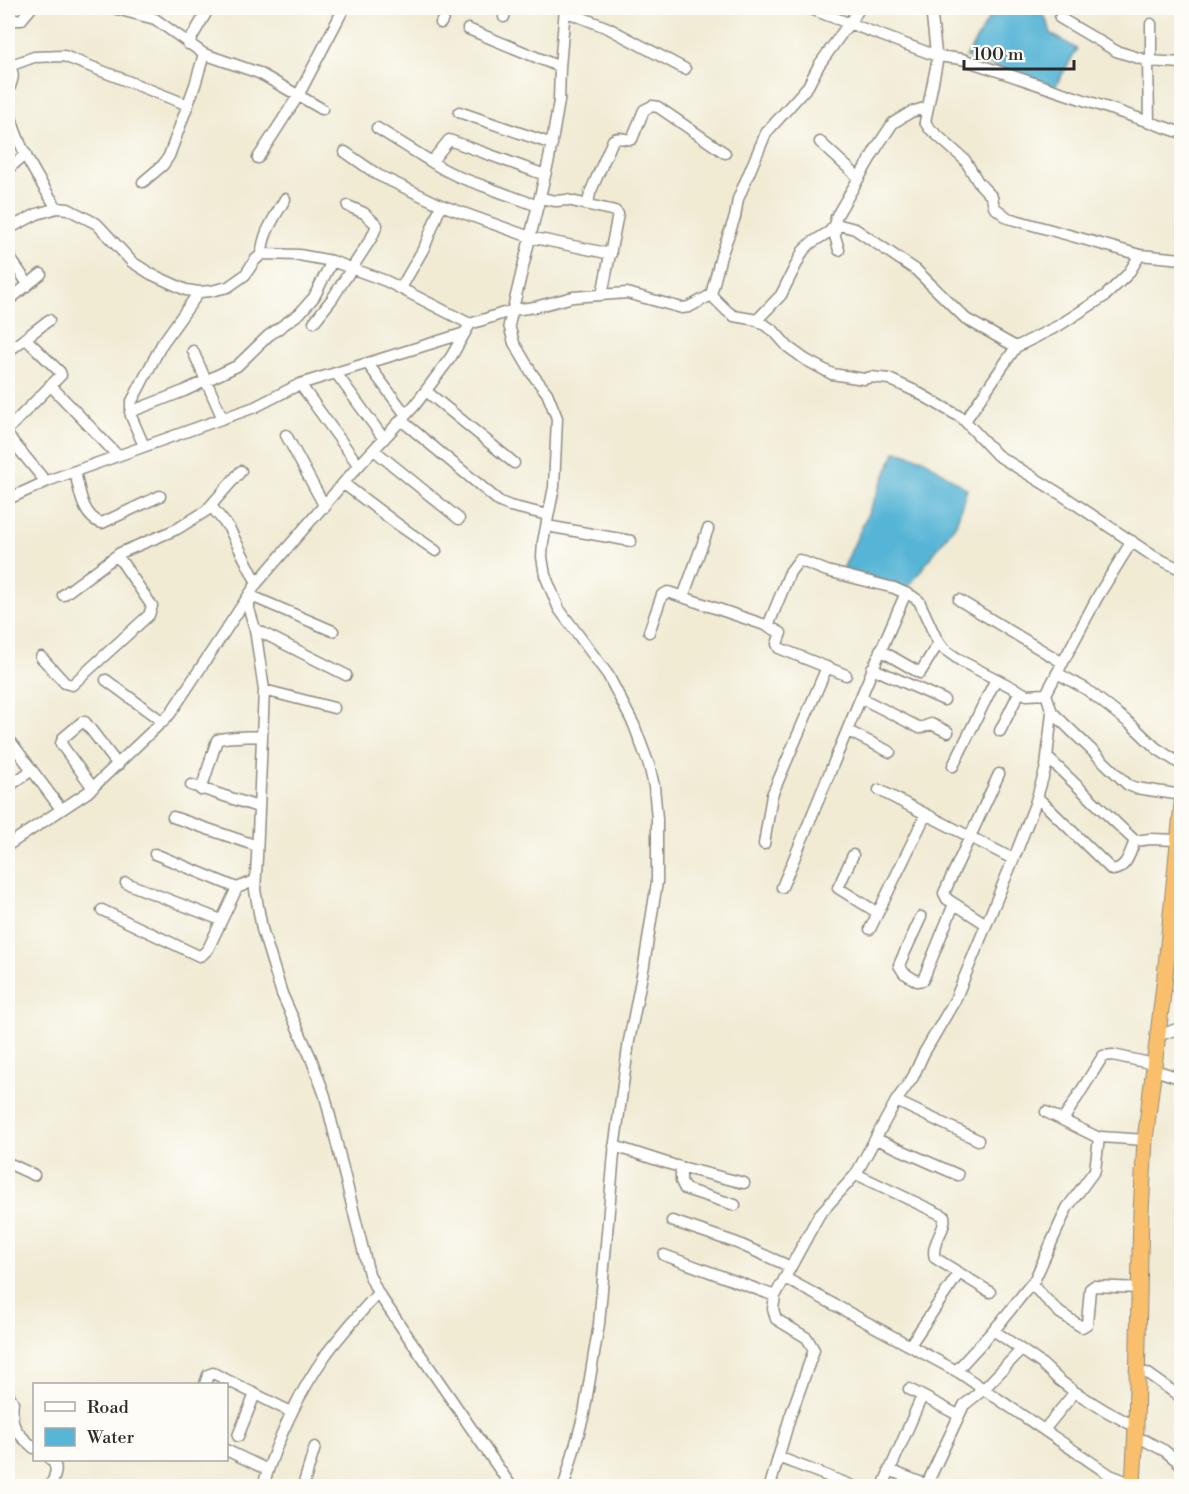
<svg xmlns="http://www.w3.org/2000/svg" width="1189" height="1494" font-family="'Libre Bodoni',serif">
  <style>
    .water { fill: #57b5d6; stroke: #417080; stroke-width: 1.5 }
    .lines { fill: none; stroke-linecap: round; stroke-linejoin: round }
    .minor-casing { stroke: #8e8b80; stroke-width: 13 }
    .highway-casing { stroke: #8e8b80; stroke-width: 17 }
    .minor { stroke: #fff; stroke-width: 10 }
    .highway { stroke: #f9bf6c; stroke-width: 15 }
  </style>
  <rect width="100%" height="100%" fill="#fdfcf7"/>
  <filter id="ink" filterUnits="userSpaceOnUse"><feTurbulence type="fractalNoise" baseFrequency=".0167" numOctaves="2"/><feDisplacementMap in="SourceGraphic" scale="12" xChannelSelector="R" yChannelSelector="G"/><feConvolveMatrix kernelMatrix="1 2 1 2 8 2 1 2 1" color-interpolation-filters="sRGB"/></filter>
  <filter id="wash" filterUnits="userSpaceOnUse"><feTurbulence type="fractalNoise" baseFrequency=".008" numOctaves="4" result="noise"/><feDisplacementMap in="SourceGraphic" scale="24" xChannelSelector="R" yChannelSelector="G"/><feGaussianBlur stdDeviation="1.35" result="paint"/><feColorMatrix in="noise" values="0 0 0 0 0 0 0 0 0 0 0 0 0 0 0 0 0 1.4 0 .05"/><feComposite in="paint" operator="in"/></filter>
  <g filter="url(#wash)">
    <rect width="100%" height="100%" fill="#f1ebd4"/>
    <path class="water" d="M995,8C1023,8 1045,0 1051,34L1077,49L1055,87L966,57Z
      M896,451L923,459L967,489L956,524L907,589L843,569Z"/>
  </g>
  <g filter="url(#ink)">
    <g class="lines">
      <defs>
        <path id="minor" d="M113,8L155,19L204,54L259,73L322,109
          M808,8L937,56L962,59L1182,133
          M931,8L937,62L925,122L929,128L965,160L978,182L992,197L994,207L1008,218L1140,255
          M565,11L608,28L685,69
          M8,16L13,20H21L31,8
          M504,17L506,8
          M1060,18L1116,51L1148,61L1151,55V24
          M441,23L448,8
          M468,29L560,67
          M188,44L209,8
          M8,66C17,74 11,82 8,92
          M9,66L34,57L64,56L188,105
          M8,103C14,141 36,176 57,208
          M459,112L552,144
          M1149,123L1148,61L1182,63
          M377,128L443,169L459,177L538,206
          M820,142L859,178
          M345,152L378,175L441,205L530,237L611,254
          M258,158L298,96L344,8
          M432,161L449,140L545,175
          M8,169L26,154
          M143,182L163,165L169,156L195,85L204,54
          M540,198L556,201L567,200L615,211L618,214L602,295
          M588,204L590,193L613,140C620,135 625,141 632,139L644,110L652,106L658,107L725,153
          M8,229L37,214L57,208L68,209L97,224L132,262L151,274L186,290L199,292L211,291L228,287L245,275L255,260L262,254L299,255L332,261L386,281L470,324
          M839,250L835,236L836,217L877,147L893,123L911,112L928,107
          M262,254C262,234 275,217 285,199
          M8,255L28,284
          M401,288L425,246L441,205
          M711,295L727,311L734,316L757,320L774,331L788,347L806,360L832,374L864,379L871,377L889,379L915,391L962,418L997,455L1062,495L1153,556L1182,570
          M8,301L41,274
          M757,320L781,295L803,251L811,243L829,232L836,224L855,229L916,270L966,319L1016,347
          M314,322L332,299L372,237L377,225L364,213L348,206
          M10,350L49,320
          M193,351L222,417
          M368,364L406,415
          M336,373L384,439
          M300,384L359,466
          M50,385L118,456
          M426,391L514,463
          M130,412L184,391L237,366L268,336L300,313L314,297L332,261
          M401,420L500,502L510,506L548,515
          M965,421L1016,347L1058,326L1105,296L1128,274L1140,255L1182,259
          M8,429L61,375L60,372L26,339
          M286,435L325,507
          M8,436L46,482
          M144,446L131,416V403L162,344L199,292
          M374,450L459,519
          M75,471C79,488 82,518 102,523L160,496
          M344,484L400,526L436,551
          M8,499L50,480L255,407L300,384L465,333
          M211,506L229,528L257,583
          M547,526L631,541
          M63,595L120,553L177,529L206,511L241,471
          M683,597L708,529
          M959,600L1063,663
          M255,629L346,675
          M333,631L249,595V609L255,629L264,690L257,857L255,890L262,929L282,994L311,1058L325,1096L369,1274L378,1293L511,1486
          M649,632L662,595L668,592L768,626
          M880,650L920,673L939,642
          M41,657L65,683L72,685L149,615L152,606L117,555
          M872,668L944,700
          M1057,673L1086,689L1133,726L1156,748L1182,765
          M846,675L779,648L777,644L781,633L768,626L790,572L799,560L827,571L894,588L912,596L919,601L936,638L944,649L961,661L1027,695L1046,694
          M106,680L163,722
          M264,690L334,708
          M861,698L920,728L931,724L948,732
          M1052,712L1128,785L1136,788L1182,795
          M848,731L890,752
          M1000,731L1020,691
          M8,738L61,809
          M1047,757L1135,841L1150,839L1177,840
          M953,766L996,679
          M191,785L258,807
          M8,787L32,770
          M93,788L61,744L63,738L82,722H85L118,765
          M201,790L217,740C225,736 250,737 261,736
          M879,790L1013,859
          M1037,797L1112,870C1127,869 1130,852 1135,841
          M173,817L257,846
          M764,844L772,795L827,667
          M8,845L88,792L170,714L257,583L352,473L415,405L451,357L470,324L513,310L535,307L573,297L627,293L682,308L689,307L711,295L721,256L735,217L738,199L766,133L808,86L819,65L860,8
          M155,854L237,888L254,881
          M853,855L838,888L878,913
          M126,883L221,920
          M782,887C824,789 862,690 906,593
          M102,910L199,956L202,955L208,949L237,888
          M921,917L899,965L904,973L917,981L923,980L954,904
          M986,924L947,899L944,893L999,774
          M870,929L926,814
          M1158,1036L1182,1027
          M1161,1072L1182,1079
          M896,1101L978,1140
          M1046,1112L1099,1138
          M1063,1120L1103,1056L1113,1055L1154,1064
          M876,1139L958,1175
          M614,1146L673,1165L744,1183
          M8,1163L34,1175
          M681,1167V1181L685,1189L735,1205
          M856,1174L944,1216C947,1230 930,1243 935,1258L990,1292
          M672,1221L737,1243L791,1267
          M664,1255L775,1296
          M785,1278L960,1373L1110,1475L1133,1484
          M1031,1284L1060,1313L1082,1327L1087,1324L1090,1289L1094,1286L1139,1288
          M993,1330L1042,1364L1059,1380L1075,1392L1106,1411L1136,1427
          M910,1345L959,1273
          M956,1371L1000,1323L1035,1279L1067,1208L1095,1170L1099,1138L1101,1137L1145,1140
          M1147,1373L1182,1398
          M205,1384L208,1375L213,1373L291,1412
          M909,1389L958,1415
          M8,1394L13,1402C10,1428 16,1432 34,1448
          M1048,1425L1075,1392
          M238,1436L255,1394
          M1144,1440L1165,1451L1182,1465
          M226,1450L268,1470
          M778,1457L853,1486
          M889,1470L927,1485
          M51,1486C54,1477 60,1467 51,1460
          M263,1486C277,1439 298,1394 327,1353C343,1332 361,1312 378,1293
          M303,1486L315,1447
          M564,1486L584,1414L599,1324L615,1142L629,1041L644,965L657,882V819L654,786L649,765L634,725L608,675L559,609L545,575L542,557L543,542L554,487L557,418L547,393L533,375L514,343L509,325L549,159L559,101L560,67L565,8
          M770,1486L790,1417L814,1350L807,1338L776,1319L773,1309L775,1296L819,1215L856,1174L896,1101L913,1077L924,1053L955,1000L1018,848L1035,804L1046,767L1052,712L1046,694L1098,596L1132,541
          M883,1486L922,1396
          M926,1486L964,1405L983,1390L1021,1350"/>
        <path id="highway" d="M1133,1486L1136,1427L1141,1212L1145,1140L1164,985L1182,803"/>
      </defs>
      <use href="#minor" class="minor-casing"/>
      <use href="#highway" class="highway-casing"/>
      <use href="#minor" class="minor"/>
      <use href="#highway" class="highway"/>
    </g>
  </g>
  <rect width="1189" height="1494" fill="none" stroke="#fdfcf7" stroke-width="30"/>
  <rect x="33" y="1383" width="195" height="78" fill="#fdfcf7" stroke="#a9a8a5" stroke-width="1.5"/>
  <rect x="45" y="1402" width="30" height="9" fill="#ffffff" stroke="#a9a8a5" stroke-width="1.5"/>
  <text x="87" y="1413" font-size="18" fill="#2b2b2b">Road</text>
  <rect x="45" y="1428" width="30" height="18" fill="#57b5d6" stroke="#a9a8a5" stroke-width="1.5"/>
  <text x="87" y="1443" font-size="18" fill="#2b2b2b">Water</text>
  <path d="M964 60v9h110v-9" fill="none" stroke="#2b2b2b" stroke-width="3"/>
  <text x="973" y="60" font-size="18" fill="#2b2b2b" stroke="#fdfcf7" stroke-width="4.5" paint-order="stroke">100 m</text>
</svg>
